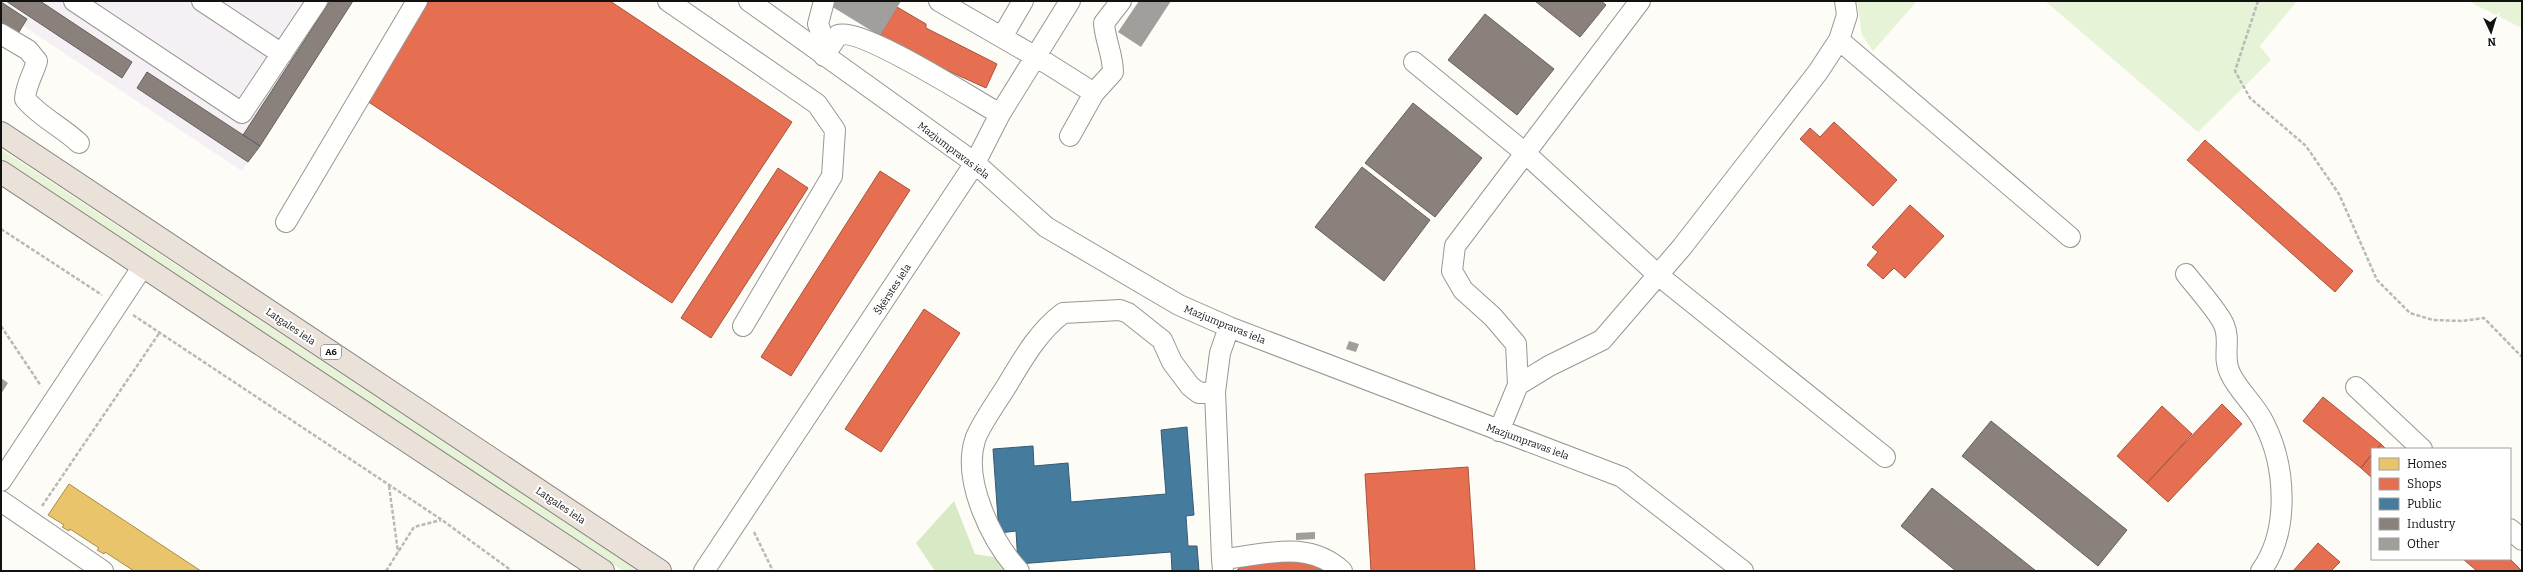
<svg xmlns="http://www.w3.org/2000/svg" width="2523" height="572" font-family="Bitter,serif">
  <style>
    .industrial { fill: #f5f0f3 }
    .green { fill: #e7f3d7 }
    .forest { fill: #d8eac5 }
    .homes { fill: #e9c46a; stroke: #a88e4f }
    .shops { fill: #e76f51; stroke: #a7533e }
    .public { fill: #457b9d; stroke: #355b73 }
    .industry { fill: #8a817c; stroke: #665f5c }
    .building { fill: #a19f9c }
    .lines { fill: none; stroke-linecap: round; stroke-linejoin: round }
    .minor-casing { stroke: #979795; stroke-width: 22 }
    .highway-casing { stroke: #858482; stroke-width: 24 }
    .path { stroke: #b9b9b8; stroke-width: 2.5; stroke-dasharray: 4 2; stroke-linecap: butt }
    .minor { stroke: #fffffe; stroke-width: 20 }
    .highway { stroke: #eae1d8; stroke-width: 22 }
    .labels { text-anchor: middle; stroke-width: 4; stroke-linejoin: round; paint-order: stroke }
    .shield { fill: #fff; stroke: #585858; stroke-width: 1 }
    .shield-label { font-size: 9px; font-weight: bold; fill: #111 }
    .street-label { font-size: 10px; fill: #111; stroke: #fff }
  </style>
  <rect width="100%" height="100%" fill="#fdfcf7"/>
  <path class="industrial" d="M1,1H353L242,171L1,11Z"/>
  <path class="green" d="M1857,1H1917L1873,51L1862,35Z
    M2045,1H2297L2260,46L2271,60L2198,132Z
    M2468,1H2522V28Z
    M1,149L639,571H623L43,189L1,162Z"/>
  <path class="forest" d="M954,501L975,554L1012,560L1013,571H935L916,543Z"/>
  <path class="homes" d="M69,484L201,571H134L105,552L104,554L97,550L99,548L70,529L69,531L62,527L64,525L48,515Z"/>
  <path class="shops" d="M429,1H610L792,122L672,303L364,99Z
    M897,7L926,24V28L997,64L986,88L878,39Z
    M1834,122L1897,180L1873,206L1800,139L1810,128L1820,137Z
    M2205,140L2353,271L2335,292L2187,160Z
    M778,168L808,188L711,338L681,318Z
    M880,171L910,190L791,376L761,357Z
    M1910,205L1944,236L1905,278L1894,268L1883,279L1867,265L1878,252L1872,247Z
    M924,309L960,333L881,452L845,429Z
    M2323,397L2381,444L2377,449H2372V454L2361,468L2303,421Z
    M2222,404L2242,424L2168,502L2147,483Z
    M2162,406L2192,434L2147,483L2117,456Z
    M2381,444L2386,449H2377Z
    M2372,454V478L2361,468Z
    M1468,467L1475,571H1371L1365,474Z
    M2318,543L2340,562L2331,571H2293Z
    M1289,558L1309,561L1324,571H1236L1244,564Z
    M2463,559H2510L2522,571H2477Z"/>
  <path class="public" d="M1187,427L1194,515L1186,516L1188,546H1197L1199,571H1172L1171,552L1018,564L1016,531L999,533L993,449L1033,446L1034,466L1068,463L1071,502L1166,494L1161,430Z"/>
  <path class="industry" d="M6,1H40L132,62L122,78Z
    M330,1H353L260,146L243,135Z
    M1535,1H1601L1606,5L1580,37Z
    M1,2L27,19L17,35L1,24Z
    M1485,14L1554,69L1517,115L1448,60Z
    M147,72L260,146L248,162L137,88Z
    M1413,103L1482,158L1435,217L1365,163Z
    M1362,167L1430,220L1384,281L1315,227Z
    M1991,421L2127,530L2098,566L1962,456Z
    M1932,488L2036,571H1956L1901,526Z"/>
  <path class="building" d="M834,1H901L880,36L831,6Z
    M1139,1H1171L1141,47L1118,32Z
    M1349,341L1359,344L1356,352L1346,349Z
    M1,378L8,383L1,394Z
    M1315,532V539L1296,540V533Z"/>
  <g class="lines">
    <defs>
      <path id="minor" d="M74,1L242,113L317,1
        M202,1L282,54
        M668,1L817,104L835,130L832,176L743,326
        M749,1L975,163L1046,227L1179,305L1229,327L1622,477L1743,571
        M824,1L818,24L828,51
        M939,1L1048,64L1094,93L1070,136
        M1,34L28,50L37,61C33,75 26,84 25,99C40,117 62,127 79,143
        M1002,37L1023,1
        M1839,40L2070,237
        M824,56L838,35C862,27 973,99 1000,114
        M1414,62L1524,152L1658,275L1885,457
        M1094,93L1113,72C1113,55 1105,40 1104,23L1121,1
        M286,222L417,1
        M2186,274C2196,287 2219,312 2224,325C2231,341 2222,357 2230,373C2238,391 2255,404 2264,423C2286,466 2290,531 2261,571
        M1518,385L1549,366L1602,340L1682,247L1818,72L1839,40L1847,15L1845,1
        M2356,387L2422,449
        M1499,431L1518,385L1516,344L1493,317L1463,290L1452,271L1455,246L1640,1
        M1,481L143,266
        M1,501L103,571
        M2510,529L2522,540
        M1222,559L1215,392L1220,353L1229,327
        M704,571L975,163L1000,114L1070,1
        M1019,571C992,542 962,481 975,440C979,426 1001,396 1009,382C1024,357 1039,331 1063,313L1120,310L1128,313L1162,340L1172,362L1190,386L1199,393L1215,392
        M1223,571L1222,559C1265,555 1307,539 1342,571"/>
      <path id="highway" d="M1,133L660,571
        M1,172L603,571"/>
    </defs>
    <use href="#minor" class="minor-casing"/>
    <use href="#highway" class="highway-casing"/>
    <path class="path" d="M2258,1L2235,71L2250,98L2306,146L2339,194L2377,280L2410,313L2433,320L2462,321L2484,318L2522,357
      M1,229L102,295
      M133,315L442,520L512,571
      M1,326L41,386
      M389,486L398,552
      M42,506L160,332
      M754,532L773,571
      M386,571L414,527L441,520"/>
    <use href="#minor" class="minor"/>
    <use href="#highway" class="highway"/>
  </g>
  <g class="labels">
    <rect class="shield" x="321" y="345" width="20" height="14" rx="3"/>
    <g class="shield-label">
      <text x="331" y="355">A6</text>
    </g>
    <g class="street-label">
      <text transform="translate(954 150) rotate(37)" y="4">Mazjumpravas iela</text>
      <text transform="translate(892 289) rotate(-57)" y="4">Šķērstes iela</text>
      <text transform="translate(1225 324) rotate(22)" y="4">Mazjumpravas iela</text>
      <text transform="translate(291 326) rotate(34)" y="4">Latgales iela</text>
      <text transform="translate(1528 441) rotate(20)" y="4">Mazjumpravas iela</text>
      <text transform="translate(561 505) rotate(34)" y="4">Latgales iela</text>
    </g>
  </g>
  <rect width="2523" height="572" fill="none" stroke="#111111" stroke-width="4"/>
  <rect x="2371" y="448" width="140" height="112" fill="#ffffff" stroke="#a0a0a0"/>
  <rect x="2379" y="458" width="20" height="12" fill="#e9c46a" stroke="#a0a0a0"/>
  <text x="2407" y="468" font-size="12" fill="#111111">Homes</text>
  <rect x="2379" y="478" width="20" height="12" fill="#e76f51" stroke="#a0a0a0"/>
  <text x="2407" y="488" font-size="12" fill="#111111">Shops</text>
  <rect x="2379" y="498" width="20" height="12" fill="#457b9d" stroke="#a0a0a0"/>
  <text x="2407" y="508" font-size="12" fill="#111111">Public</text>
  <rect x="2379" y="518" width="20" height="12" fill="#8a817c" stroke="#a0a0a0"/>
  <text x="2407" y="528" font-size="12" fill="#111111">Industry</text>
  <rect x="2379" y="538" width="20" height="12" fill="#a19f9c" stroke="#a0a0a0"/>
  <text x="2407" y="548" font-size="12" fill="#111111">Other</text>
  <g transform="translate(2491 32) rotate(176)" stroke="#ffffff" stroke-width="3" paint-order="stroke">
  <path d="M0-3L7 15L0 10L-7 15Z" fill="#111111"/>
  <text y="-6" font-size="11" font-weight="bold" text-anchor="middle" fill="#111111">N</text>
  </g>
</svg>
